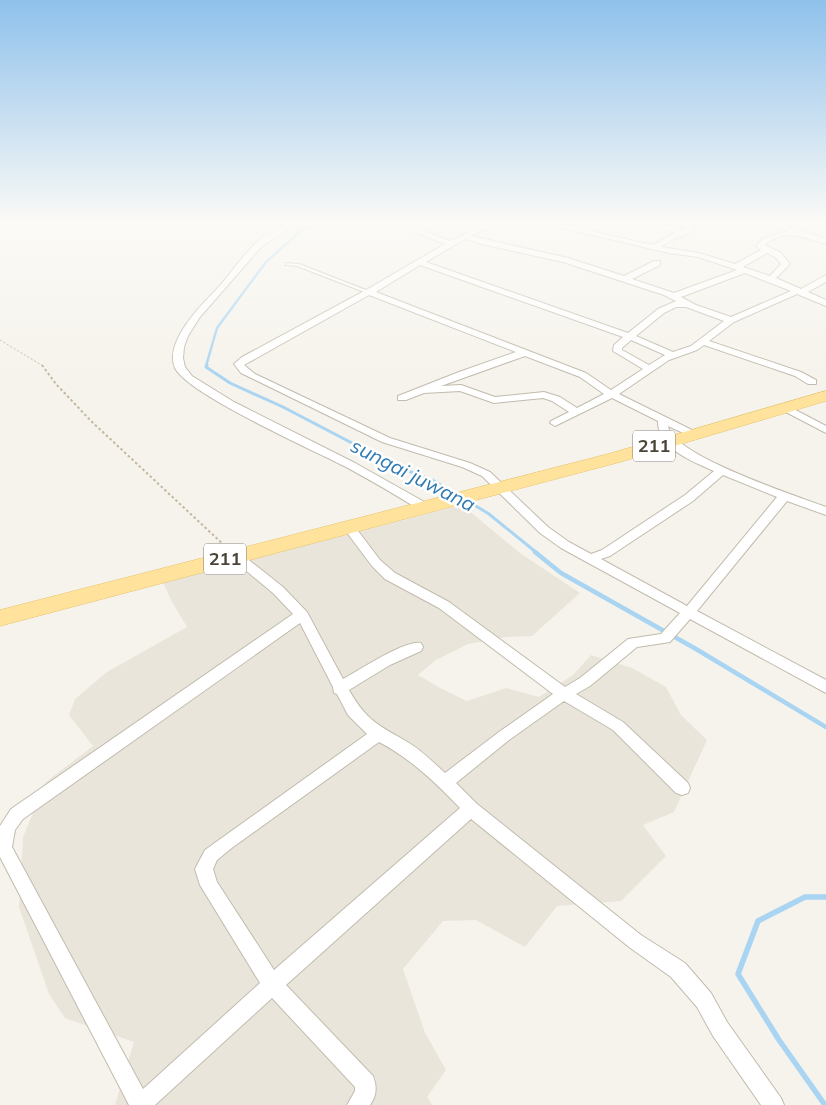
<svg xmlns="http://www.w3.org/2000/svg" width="826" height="1105" font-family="Mulish,sans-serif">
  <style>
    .residential { fill: #eae5da }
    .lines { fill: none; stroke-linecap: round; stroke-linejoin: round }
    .stream-far3 { stroke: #a9d4f2; stroke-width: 2.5 }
    .stream-far2 { stroke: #a9d4f2; stroke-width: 3 }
    .stream-far1 { stroke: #a9d4f2; stroke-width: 4.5 }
    .stream { stroke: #a9d4f2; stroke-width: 5.5 }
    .lane-casing { stroke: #c2bbae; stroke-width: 2 }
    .street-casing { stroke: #c2bbae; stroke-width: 2 }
    .primary-casing { stroke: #e6c16a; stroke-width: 1 }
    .path-far1 { stroke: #c4b79f; stroke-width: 1; stroke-dasharray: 2 2; stroke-linecap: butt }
    .path { stroke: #c4b79f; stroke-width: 2; stroke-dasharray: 2.5 2.5; stroke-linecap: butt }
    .lane { fill: #fff; fill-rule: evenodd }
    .street { fill: #fff; fill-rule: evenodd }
    .primary { fill: #ffe39c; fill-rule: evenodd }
    .labels { text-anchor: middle; stroke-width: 5; stroke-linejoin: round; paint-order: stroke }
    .shield { fill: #fff; stroke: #817c74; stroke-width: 1 }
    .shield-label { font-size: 18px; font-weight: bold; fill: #4b4439 }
    .water-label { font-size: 20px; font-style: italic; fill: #2e7ab2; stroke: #fff }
  </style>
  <rect width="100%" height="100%" fill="#f6f3ec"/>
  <path class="residential" d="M462,505L520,553L580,593L532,636L507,637L468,644L436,660L418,675L440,688L467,701L506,688L539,697L573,675L591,655L632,668L666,687L681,715L707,740L674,812L643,825L666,856L621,901L557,906L525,947L476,920L443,921L403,969L425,1033L446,1070L427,1097L432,1105H115L134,1042L65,1018L49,994L19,907L23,837L46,782L93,746L69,715L75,699L107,672L187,627L171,600L163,582Z"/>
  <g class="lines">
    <path class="stream-far3" d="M206,366L217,328L266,262L303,229L321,221"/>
    <path class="stream-far2" d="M207,365L206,367L230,383L283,407L396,466L434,481L458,495
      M466,500L489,514L537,553"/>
    <path class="stream-far1" d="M535,552L561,573L696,649L826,727"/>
    <path class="stream" d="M825,1105L779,1040L738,974L758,921L805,897H826"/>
    <defs>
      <path id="lane" d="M286,263L299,264L371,292L367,293L297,266L286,265Z"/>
      <path id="street" d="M292,221H302L262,246L200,317L188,336L184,347L183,358L185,367L192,376L234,402L355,463L428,504L430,507L428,510H420C396,495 372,481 348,468C317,452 187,394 175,368C164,343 199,307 215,291C230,275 241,257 257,242C267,233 280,227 292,221Z
        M387,221H398L450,241L494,221H504L471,236L568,258L624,276L654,261H660V265L632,279L674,293L737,270L698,257L669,253L533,221H547L653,245L675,233L641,221H653L682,230L686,228L681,225V221H689L694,227L692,232L672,240L661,247L699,253L735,264L761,250L756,246L764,238L788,231L762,221H773L826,239V244C804,238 785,227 765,245L781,253L790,264L776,278L801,289L826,275V282L808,292L826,300V306L797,294L734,322L709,341L801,372L816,380V384H808L795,376L704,345L697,350L669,360L619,394L696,432L697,434L692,437L668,426C671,455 799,497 826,507V515L787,501L697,611L826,680V693L690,619L670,642L637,647L590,686L576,694L623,722L688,783L690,788L688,793L682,795L676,793L613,730L564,701L509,740L456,783L477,804L641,935L685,963L711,993L727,1022L781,1098L784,1105H761L713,1036L697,1007L671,977L629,947L471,819L286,985L373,1076C377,1086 377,1096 370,1105H347L355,1091V1087L272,998L155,1105H129L0,857V826L11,809L293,614L273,593L232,559L230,556L232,553H240L283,587L307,612L343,679C358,671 406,639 421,643L423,647L421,651L390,665L349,690C367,722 379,725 409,743C422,751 434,763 445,773L499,732L553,694L439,608L385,579L372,566L342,526L344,523H352L380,560L395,573L449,602L565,687L580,678L628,639L661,634L680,613L561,548L540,533L482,476L462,467L382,442L241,373L234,364L242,357L366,290L445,244ZM465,239L486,245L563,262L664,295L676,301L658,309L628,333L426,262ZM767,253L775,257L781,264L770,276L743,267ZM420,265L623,337L614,345L613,351L643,369L611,390L586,373L376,292ZM745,273L791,291L731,317L696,305L681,297ZM369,295L516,352L459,372L398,396V400H406L424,393L460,391L494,403L543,398L552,401L569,412L551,421L550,423L555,426L612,398L658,421C657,448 693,462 714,471L685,495L602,550L591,554L569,542L548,527L490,472L470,463L390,438L255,374L244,365ZM676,307H686L724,321L691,346L673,352L636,336L664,313ZM631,340L665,355L649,365L622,350V348ZM525,356L580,377L604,394L577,408L560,397L544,392L495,397L461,385L441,386ZM723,475L777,497L687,606L601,559L610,556L693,501ZM300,623L333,687L334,693L337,694L348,715L367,734L205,850L195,869L200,885L260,983L143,1089L12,847L15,830L23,819ZM379,742C410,758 436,783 460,808L274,970L217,882L213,869L217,860L233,847Z
        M786,405L826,426V433L782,410L781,408L782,406Z"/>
      <path id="primary" d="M826,391V401L620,462L0,626V610L608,454Z"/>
    </defs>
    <use href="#lane" class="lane-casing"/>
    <use href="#street" class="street-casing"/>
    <use href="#primary" class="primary-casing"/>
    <path class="path-far1" d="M0,340L43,366"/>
    <path class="path" d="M42,365L56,384L91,421L225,546"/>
    <use href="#lane" class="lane"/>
    <use href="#street" class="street"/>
    <use href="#primary" class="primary"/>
  </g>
  <linearGradient id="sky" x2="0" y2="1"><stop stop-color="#8fc1ec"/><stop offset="0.59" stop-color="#fbfaf6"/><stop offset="1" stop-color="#fbfaf6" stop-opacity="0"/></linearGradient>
  <rect width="826" height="376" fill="url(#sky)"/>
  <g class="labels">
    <g class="shield">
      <rect x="633" y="430.5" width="42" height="31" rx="4"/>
      <rect x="204" y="543.5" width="42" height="31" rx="4"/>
    </g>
    <g class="shield-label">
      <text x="654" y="452">211</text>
      <text x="225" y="565">211</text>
    </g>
    <g class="water-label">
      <text transform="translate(413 475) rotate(27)" y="7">sungai juwana</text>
    </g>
  </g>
</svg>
